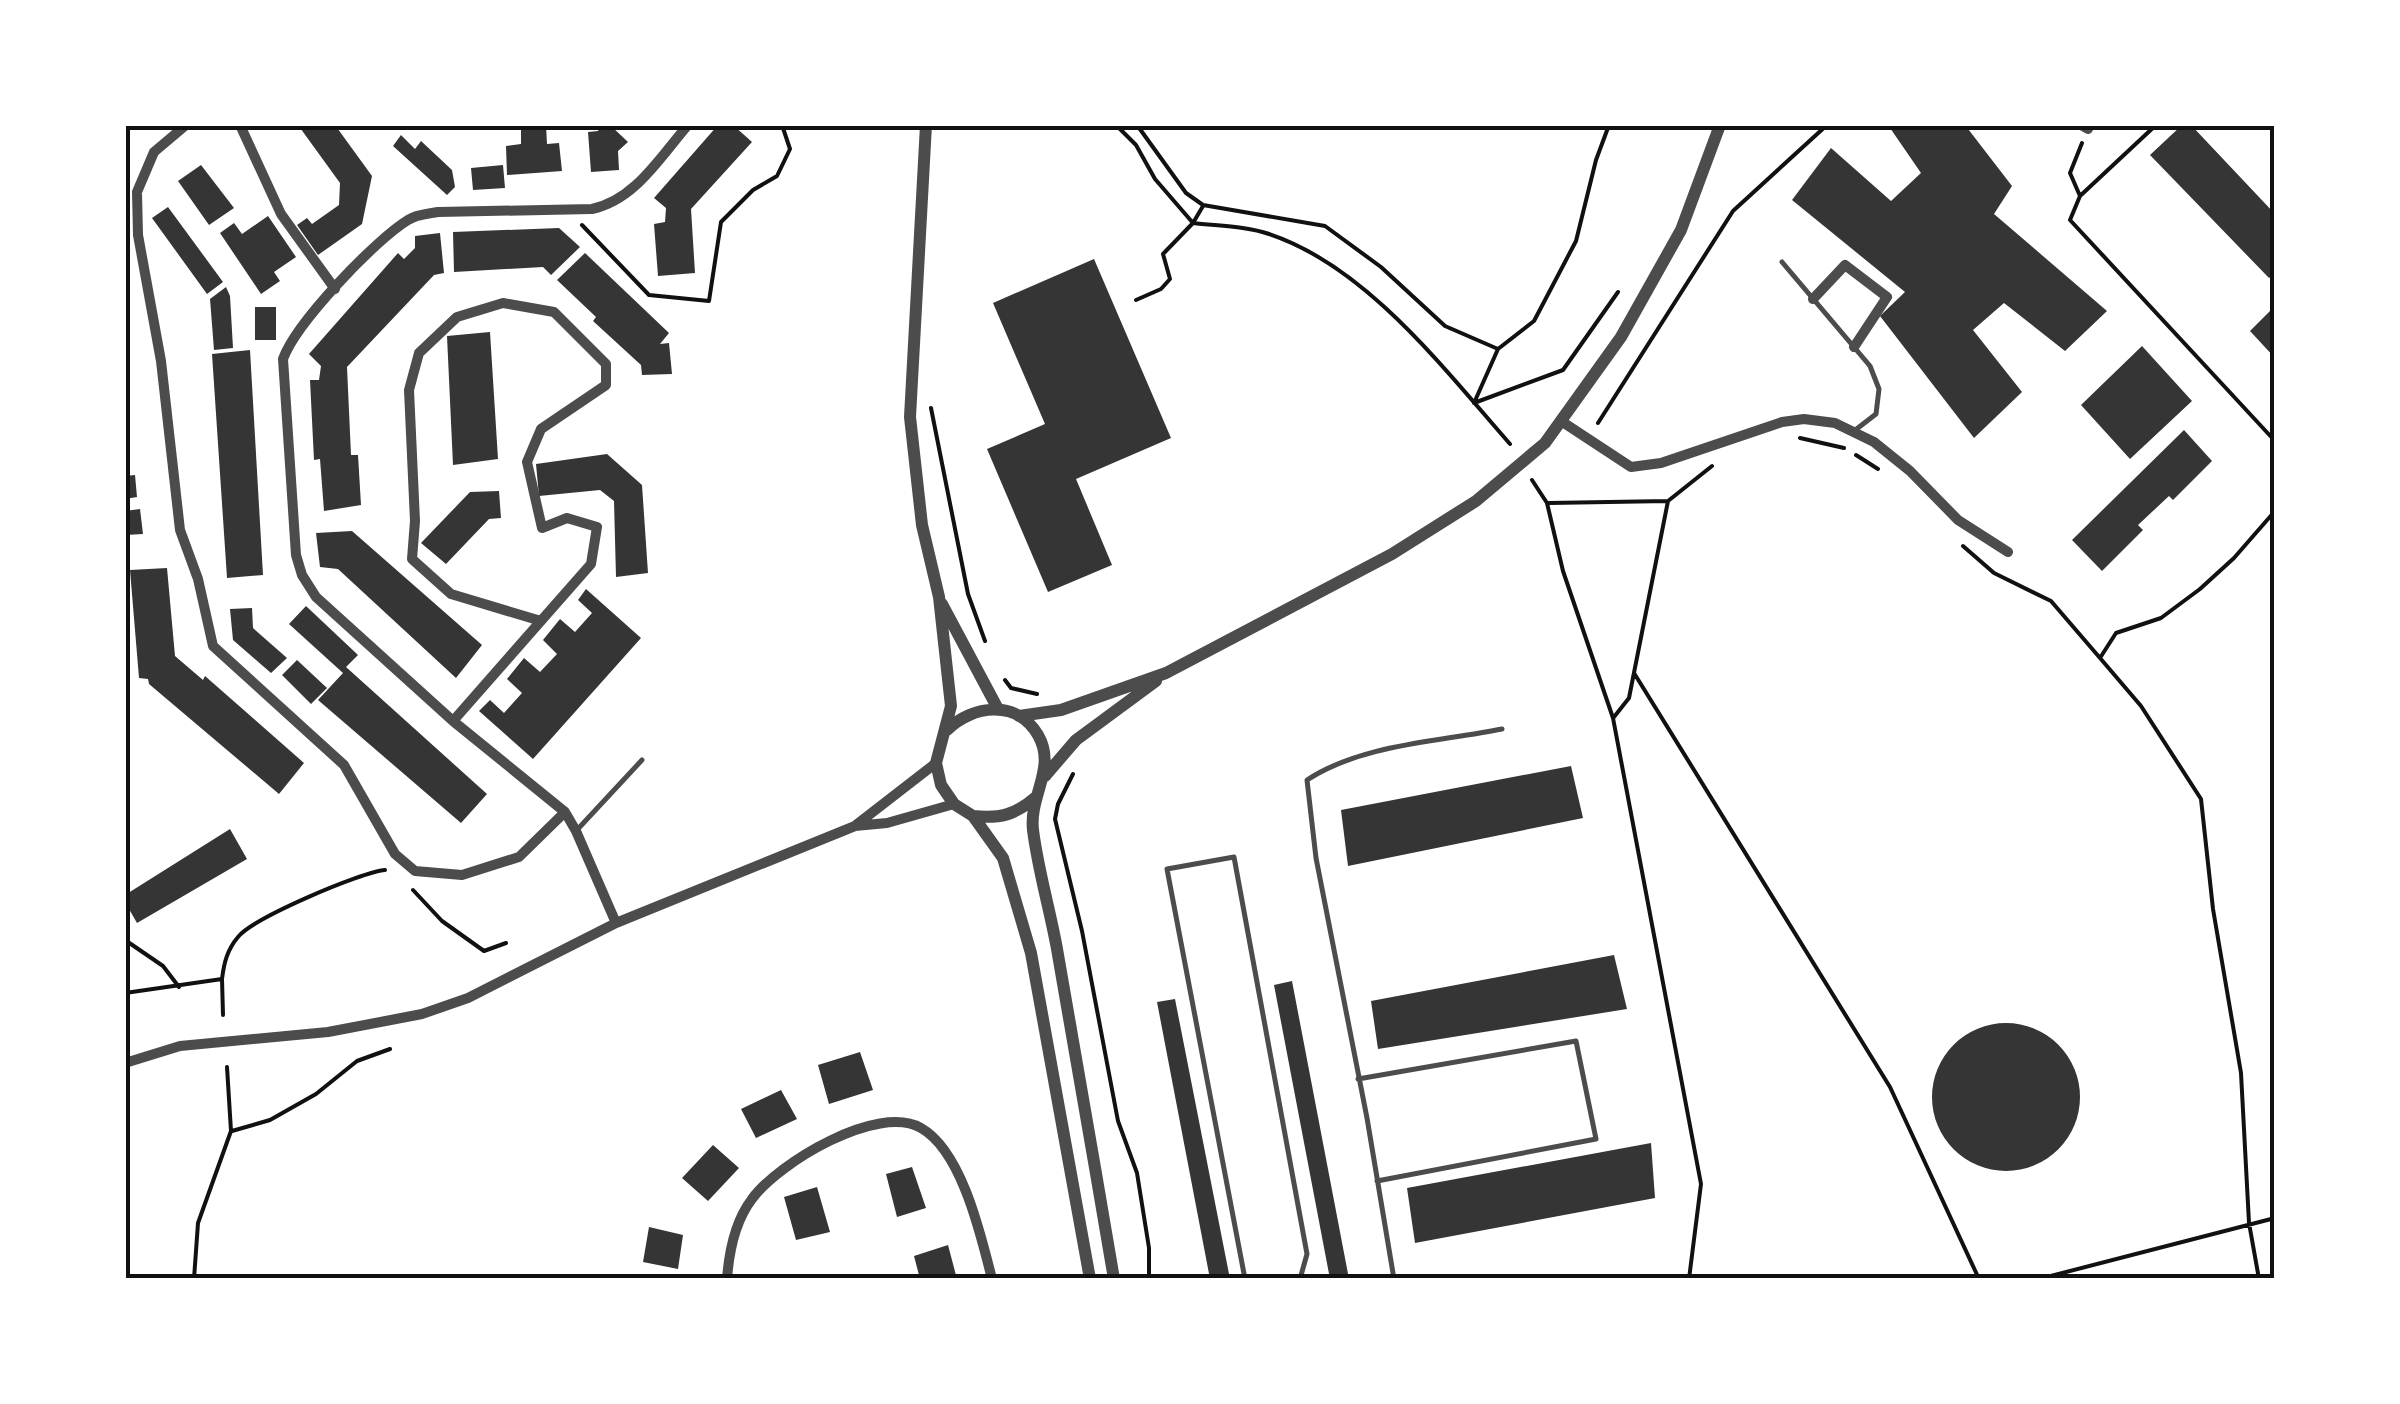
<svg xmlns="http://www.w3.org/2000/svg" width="2400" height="1404" font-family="'Source Sans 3',sans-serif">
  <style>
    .building { fill: #353535 }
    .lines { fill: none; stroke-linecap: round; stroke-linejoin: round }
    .path { stroke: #111; stroke-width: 4 }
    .service { stroke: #4c4c4c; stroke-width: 5 }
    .minor { stroke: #4c4c4c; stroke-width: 10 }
    .tertiary { stroke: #4c4c4c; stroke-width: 12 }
    .neatline { fill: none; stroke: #111; stroke-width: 4 }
  </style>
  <rect width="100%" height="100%" fill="#fff"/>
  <path class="building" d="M298,125H335L372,176L362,224L318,255L297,225L307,218L312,224L339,205L340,183Z
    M521,125H546L547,144L559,143L562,171L507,175L506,146L521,144Z
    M601,125H610L628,142L618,151L619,170L591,172L588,132L598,131Z
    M718,125H733L752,142L691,209L695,273L658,276L654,224L665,222L666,208L654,198Z
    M1888,125H1965L2012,186L1994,214L2107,311L2065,351L2004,303L1973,330L2022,392L1974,438L1880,316L1905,292L1792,200L1831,148L1891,201L1921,173Z
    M2182,125H2191L2275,214V273L2269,278L2150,155Z
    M401,135L415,149L421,141L452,170L455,187L447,195L393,146Z
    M201,165L234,208L209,225L178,181Z
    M503,165L505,188L473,190L471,168Z
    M168,207L223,282L207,294L152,218Z
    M268,216L296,257L274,272L280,281L261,294L220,233L234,223L242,234Z
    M559,228L580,247L551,275L543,267L454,272L453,232Z
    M440,233L444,273L434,275L347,367L351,455H358L361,505L324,511L320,459L314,460L310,380H319L321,366L309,354L398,253L404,259L415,248V236Z
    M585,253L669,333L660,344L669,343L672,374L642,375L641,365L593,321L596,317L557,280Z
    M1094,259L1171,438L1076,479L1112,565L1048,592L987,449L1045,424L993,303Z
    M226,287L230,296L233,348L214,350L210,299Z
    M2275,306V358L2250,331Z
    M255,307H276V340H255Z
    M490,332L498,459L453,465L447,336Z
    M2142,346L2192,401L2130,459L2081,405Z
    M250,350L263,575L227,578L212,354Z
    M2184,430L2212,461L2173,500L2169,496L2138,525L2143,530L2102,571L2072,540Z
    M607,454L642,485L648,573L616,577L614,501L600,490L539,496L536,464Z
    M135,475L137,497L125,499V476Z
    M499,491L501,518L489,519L446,564L421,543L470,492Z
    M140,509L143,534L125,535V511Z
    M352,531L482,645L456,678L338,569L320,567L316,533Z
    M167,568L175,656L203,680L205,676L304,763L279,794L149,684L148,679L139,678L130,570Z
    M586,589L641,638L533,759L479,711L490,700L504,713L522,693L507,679L524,658L540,672L557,654L543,640L560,619L575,632L592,613L578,600Z
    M306,606L358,655L346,667L487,794L461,823L318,700L343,673L289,624Z
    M252,608L253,628L287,658L271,673L233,640L230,609Z
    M297,660L327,688L311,704L282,675Z
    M1571,766L1583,818L1348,866L1341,810Z
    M230,829L247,859L137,923L125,902V895Z
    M1614,955L1627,1009L1378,1049L1371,1001Z
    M1292,981L1349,1279H1330L1274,985Z
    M1175,999L1230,1279H1210L1157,1002Z
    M1932 1097a74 74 0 1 1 148 0a74 74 0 1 1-148 0Z
    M860,1052L873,1090L829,1104L818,1065Z
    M781,1090L797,1119L756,1138L741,1109Z
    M1651,1143L1655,1198L1415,1243L1407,1188Z
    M713,1145L739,1168L708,1201L682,1178Z
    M912,1167L926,1208L897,1217L886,1174Z
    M817,1187L830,1232L796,1240L784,1197Z
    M649,1227L683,1235L678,1269L643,1262Z
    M948,1245L957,1279H920L914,1256Z"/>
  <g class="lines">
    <path class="path" d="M1116,125L1136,145L1155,179L1193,223C1217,226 1246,226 1269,234C1366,266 1444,369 1510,444
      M1137,125L1186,193L1203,205L1325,226L1381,267L1445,326L1498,349L1534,321L1576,241L1596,160L1609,125
      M2082,143L2070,173L2080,196L2070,220L2275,441
      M2080,196L2156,125
      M582,225L649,295L709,301L721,222L753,190L777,176L790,149L782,125
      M1136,300L1161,289L1170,279L1163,254L1193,223L1203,206
      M1474,403L1563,370L1618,292
      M1474,403L1498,349
      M931,408L968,594L985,641
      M1598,423L1733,211L1827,125
      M1800,438L1844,448
      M1856,455L1878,469
      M1532,480L1547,503L1563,571L1613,718L1701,1184L1689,1279
      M1549,503L1668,501L1712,466
      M1963,546L1994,573L2051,601L2100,658
      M1634,673L1890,1087L1979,1279
      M1005,680L1011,688L1037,694
      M1614,717L1629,698L1668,501
      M1073,774L1058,804L1055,819L1082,931L1118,1121L1137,1173L1149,1248V1279
      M413,890L442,921L484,951L506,943
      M125,940L163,966L179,987
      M222,979C224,963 227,950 238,937C253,918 361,872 385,870
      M125,993L222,979L223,1015
      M232,1131L270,1120L316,1094L357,1061L390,1049
      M194,1279L198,1223L231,1131L227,1067
      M2039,1279L2275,1218
      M2259,1279L2249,1223L2241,1073L2213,909L2201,799L2141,706L2100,658L2116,633L2161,618L2200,589L2234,558L2275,511"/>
    <path class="service" d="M1782,262L1870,366L1879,389L1876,414L1854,431
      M576,831L642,760
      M1358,1079L1576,1041L1596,1139L1377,1181
      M1245,1279L1167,869L1234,857L1307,1254L1300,1279
      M1394,1279L1367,1118L1316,858L1307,780C1362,744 1438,742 1502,729"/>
    <path class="minor" d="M186,125L154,152L137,192L138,235L161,361L180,530L198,579L213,646L344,765L395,854L415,871L462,875L519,857L565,812
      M240,125L281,214L335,289
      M2081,125L2088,129
      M1813,299L1845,265L1887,297L1854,347
      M1561,421L1631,467L1661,463L1782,422L1804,419L1835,423L1874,442L1910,471L1958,520L2008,552
      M453,721L591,564L597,527L567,518L542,528L527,462L541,429L606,385V364L554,312L503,303L457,317L419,353L409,390L415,521L412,559L451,594L541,621
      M856,825L936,763
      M616,923L576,831L565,812L453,721L316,597L302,575L296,555L283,359C296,323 375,240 408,220C417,214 428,214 438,212L592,209C635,200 660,157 688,125
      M125,1063L180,1046L328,1032L422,1014L468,998L616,923L855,826L887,823L954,804
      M727,1279C729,1252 735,1221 752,1199C778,1163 878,1103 921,1128C962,1151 981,1236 992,1279"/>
    <path class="tertiary" d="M926,125L910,417L922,525L939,597L951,706L936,763L941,785L954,804L973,816L1003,858L1031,953L1090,1279
      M942,604L998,709
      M1019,716L1061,710L1166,673L1392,554L1476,501L1545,443L1621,337L1681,230L1720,125
      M947,730C972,705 1017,699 1038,735C1057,768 1029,795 1033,830C1038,870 1050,910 1057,949C1077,1059 1095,1169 1114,1279
      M1045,776L1076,740L1156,681
      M973,816C1000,819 1015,815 1036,797"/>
  </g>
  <rect width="2400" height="1404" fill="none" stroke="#ffffff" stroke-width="255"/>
  <rect x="128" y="128" width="2144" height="1148" class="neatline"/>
</svg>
